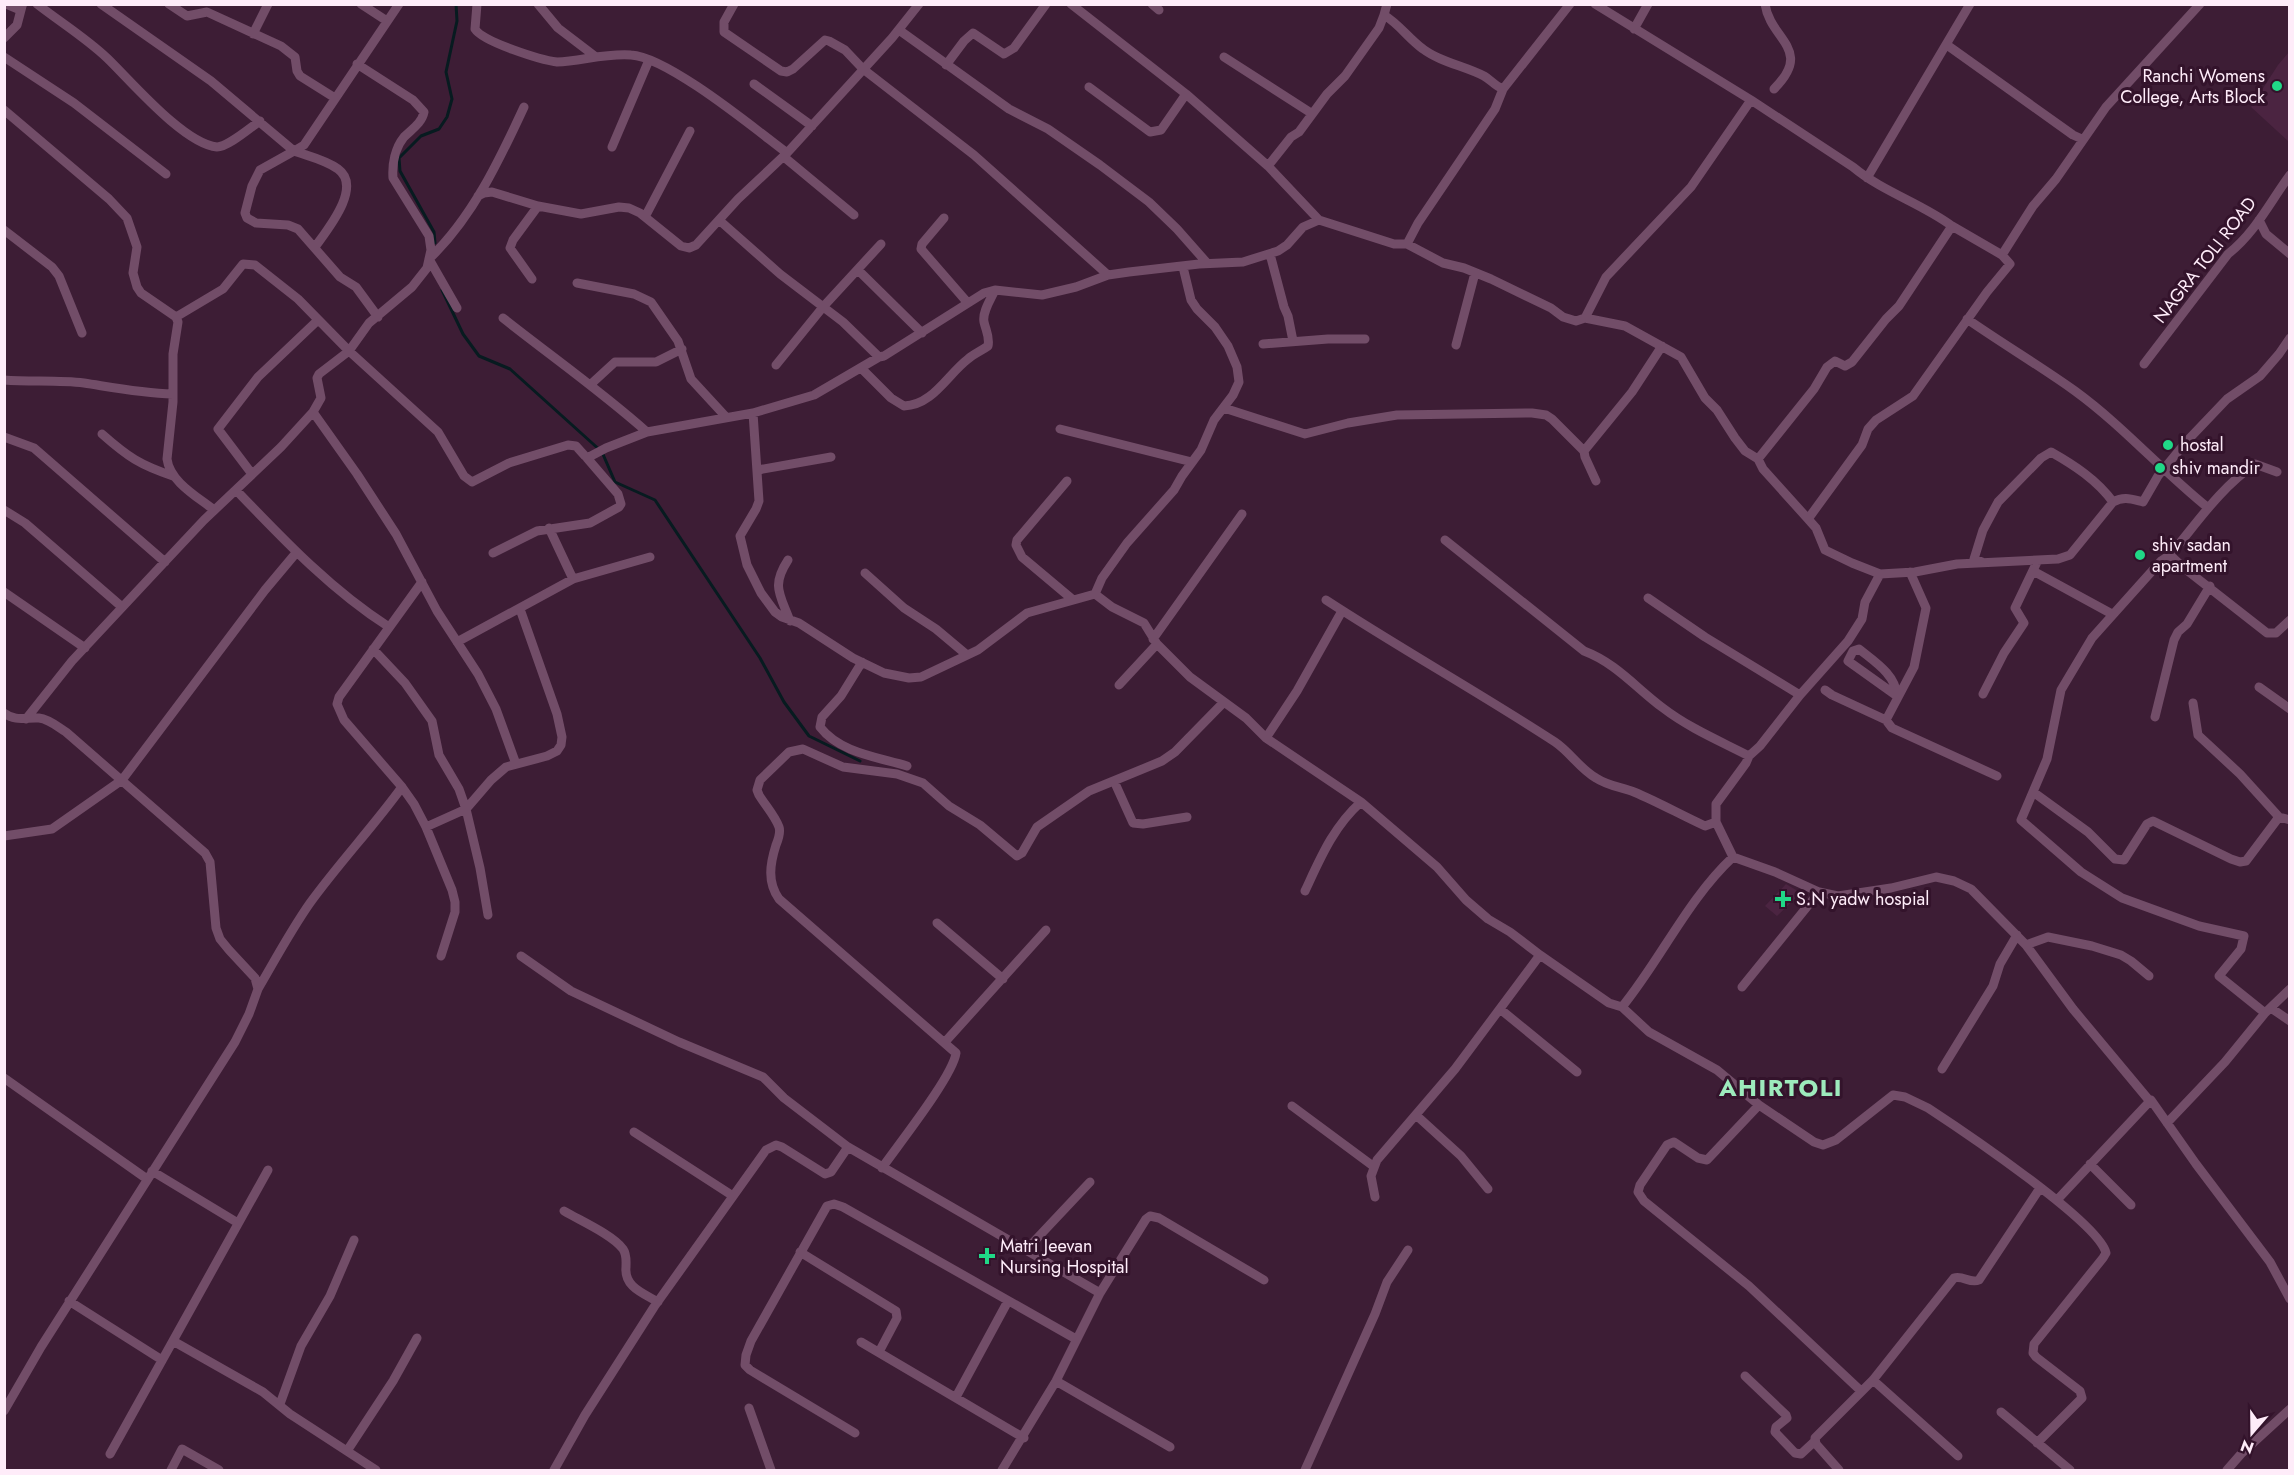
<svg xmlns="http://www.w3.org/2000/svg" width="2294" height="1475" font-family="Jost,sans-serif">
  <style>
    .built { fill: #4b2441 }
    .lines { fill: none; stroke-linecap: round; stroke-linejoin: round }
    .stream { stroke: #071b20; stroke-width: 3 }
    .minor { stroke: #724d68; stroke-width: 9 }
    .poi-dot { fill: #20d887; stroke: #33132b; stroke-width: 2 }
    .labels { text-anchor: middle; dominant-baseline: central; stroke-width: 6; stroke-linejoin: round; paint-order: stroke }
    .poi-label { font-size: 18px; fill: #feecf9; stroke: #33132b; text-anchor: start }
    .street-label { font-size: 18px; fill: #feecf9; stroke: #33132b }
    .district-label { font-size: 24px; font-weight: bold; letter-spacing: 1.5px; fill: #9deabc; stroke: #33132b }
  </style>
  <rect width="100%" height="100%" fill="#3d1d35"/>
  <path class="built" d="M2289,52V142L2251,107L2278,65Z
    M1786,884L1801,893L1777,916L1765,906Z"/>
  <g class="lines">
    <path class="stream" d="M435,243L434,232L400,171L399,158L421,136L439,129L447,117L452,99L446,72L457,21L456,4
      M442,290L463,334L479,356L510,369L602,452L615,482L655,500L760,658L784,702L809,736L860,761"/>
    <path class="minor" d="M6,4L18,9L23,4
      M37,4C60,22 86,38 107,58C131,81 184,144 217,147C228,147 251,127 260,121
      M101,4L211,81L294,151L304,145L399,4
      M169,4L187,16L207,12L281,46L295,57L297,71L300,76L335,98
      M361,4L387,21
      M477,4L475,29C483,42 541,60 557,62C581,61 606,53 631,55C668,57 755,129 787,153
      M538,4L558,28L596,57
      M734,4L724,22V32L781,71L787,72L793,69L825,40L829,41L845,50L863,69L974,155L1108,275
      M1071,4L1186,94L1268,166L1319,220L1394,244H1407L1443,263L1464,268L1491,279L1551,308L1563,317L1576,321L1585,318L1606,277L1691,187L1751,100L1853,167C1883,192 1921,203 1952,226L1899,306L1886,319L1852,362L1845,366L1835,361L1827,367L1814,389L1758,459L1745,451L1735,438L1717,410L1705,398L1681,357L1625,326L1585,318
      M1152,4L1159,10
      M1387,4L1384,15C1399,24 1409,39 1423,49C1440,62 1465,66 1484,76C1491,80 1495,86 1503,89L1570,4
      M1595,4L1751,100
      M1765,4C1770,40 1814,49 1774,89
      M1634,29L1648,4
      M899,30L1009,109L1048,129L1100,165L1149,202L1177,229L1207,263
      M253,34L268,4
      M4,38L17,25L22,6
      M1947,45L2073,135L2082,139
      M4,57L74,103L166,174
      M1224,57L1311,113
      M946,65L964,41L973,33L1004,54L1014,48L1046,4
      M754,84L812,126
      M1089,87L1150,132L1161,130L1186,94
      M4,110L109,199L127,218L137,247L133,273L137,287L141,293L176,317L178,322L173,354V402L167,459C170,482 198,497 214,510
      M612,147L649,60
      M784,157L854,215
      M1268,166L1291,137L1299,132L1327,94L1345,76L1379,28L1384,15
      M1867,178L1970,4
      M478,196L484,193L492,192L538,206L581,214L619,207L629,208L640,213L681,246L689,248L696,245L738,199L787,153L892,38L919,4
      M645,217L690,131
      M944,218L922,244L921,249L967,302
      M719,220L780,274L843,322L879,357L884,356L984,293L995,290L1042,295L1076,287L1108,275L1129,272L1199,264L1243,262L1278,251L1287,245L1303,227L1319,220
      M2259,220L2266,234L2290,254
      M4,230L52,267L59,276L82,333
      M1407,244L1418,223L1495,109L1503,89
      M315,247C327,230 363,187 338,169C326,160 308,156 294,151L260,170L252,186L245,213L247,218L256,223L288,225L298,229L340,277L356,287L378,317
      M1270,254L1284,307L1288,316L1293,341
      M2002,255L2033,206L2056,179L2106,107L2200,4
      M1183,267L1191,300L1197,309L1215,327L1228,346L1237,367L1239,382L1233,395L1214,420L1201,450L1182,476L1174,490L1127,543L1102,578L1095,594L1112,607L1144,623L1157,644L1190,677L1246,718L1266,738L1361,802L1437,867L1466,900L1488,919L1510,932L1540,955L1609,1003L1622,1007C1661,959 1688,899 1733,857
      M858,270L922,333
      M532,279L510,248L513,240L538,206
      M577,283L634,294L651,302L678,341L691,379L726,417
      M457,308L429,259C472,218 499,161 524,107
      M176,317L223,289L243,264L255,265L298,299L349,351L438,432L464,476L472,482L509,463L568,445L576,446L585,456L589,457L606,448L647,432L753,413L814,395L879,357
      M503,318C551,356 601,391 647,432
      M1967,319C2003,344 2040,366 2075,391C2123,426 2161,470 2207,507
      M1263,344L1328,339H1365
      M1456,345L1475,273
      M2144,364L2228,254C2255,233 2270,202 2290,175
      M776,365L823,307L881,244
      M861,368L891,398L904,406C933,405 947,375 968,359C974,354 981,351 988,346C990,337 986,331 984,322C982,312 991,299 995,290
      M4,380C31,382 58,380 84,383C116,388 141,393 173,394
      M590,385L615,362H656L682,349
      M1224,408L1305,434L1348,423L1397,415L1532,413L1546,415L1552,419L1584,451
      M313,412L357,474L396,534L437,611L478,674L496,709L516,764
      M753,413L759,501L756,509L740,536L747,565L761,593L775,612L782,617L799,623L853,658L884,673L909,678L921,677L978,650L1027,613L1095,594
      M1060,429L1192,462
      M102,434C128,457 140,465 173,476
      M4,437L34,448L165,562
      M1758,459L1763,469L1808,519L1862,445L1868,429L1876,420L1913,396L1987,292L2010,264L2002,255L1952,226
      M758,470L831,457
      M2277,472L2255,464C2220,488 2197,523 2170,555L2184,568L2267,633H2276L2290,620
      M252,474L218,429L258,377L318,320
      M1067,481L1017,540L1016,545L1022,557L1072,599
      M1596,481L1585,457L1584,451L1632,392L1662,346
      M236,490C283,539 331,590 389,627
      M4,510L25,523L122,607
      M1808,519L1816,528L1825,550L1852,563L1880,574L1915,572L1957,564L2058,559L2070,555L2113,502C2124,496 2131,499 2143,502L2158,476L2186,442L2227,399L2260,376L2279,354L2290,338
      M549,528L573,579
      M1445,540L1584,651C1616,663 1636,688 1663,708C1689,728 1720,741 1749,756L1760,746L1800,695L1848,641L1862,619L1865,602L1880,574
      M493,553L537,531L590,523L619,507L621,504L618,494L587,458
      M2170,555L2161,561L2092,638L2061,690L2047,759L2021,820L2081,872L2122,898L2199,926L2244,936L2241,949L2219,976L2265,1013
      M788,560C771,586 780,594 790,621
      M1982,562L1974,559L1983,530L1998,502L2041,458L2051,452C2074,465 2097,480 2113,502
      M2033,571L2112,614
      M865,573L904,608L936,629L967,655
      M422,582L339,697L337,704L344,720L402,787L414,804L426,827L452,890L455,902V912L441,956
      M4,592L85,648
      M1648,598L1705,637L1800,695
      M1326,600C1401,649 1480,693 1555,742C1570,752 1580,769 1596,778C1608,786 1621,787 1634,792C1658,802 1681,815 1705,826L1716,822V804L1746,763L1749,756
      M1153,639L1242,514
      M457,642L573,579L650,557
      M373,649L405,683L432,721L439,755L459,789L466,809L480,868L488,915
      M1859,649C1875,662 1896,675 1897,696L1848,661L1853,651Z
      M862,662L841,696L822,717L820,727C840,753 878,757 907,766
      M1119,685L1157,644
      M2259,687L2290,709
      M1825,690L1832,695L1886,720L1914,667L1926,608L1910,572
      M1983,694L2004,653L2024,623L2015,608L2037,562
      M2193,703L2198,735L2240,774L2279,817L2290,820
      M4,713C16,722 26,717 39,718C49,719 58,727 66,732L205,853L210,862L216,928L220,939L229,950L255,978L258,989L249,1014L235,1042L41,1347L4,1411
      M2155,717L2174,640L2178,632L2187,624L2210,586
      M26,719L72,661L158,569L204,520L281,447L313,412L321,398L317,378L319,374L349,351L369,323L412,287L427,268L431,250L429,236L393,178C392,164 395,148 404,137C412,129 422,123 424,112L413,100L357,64
      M1886,720L1892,728L1997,776
      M1266,738L1297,691L1342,611
      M1114,781L1133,823L1143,824L1187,817
      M2033,792L2088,832L2115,859L2124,860L2147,824L2153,821L2231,859L2240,862L2246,861L2279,817
      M1716,822L1733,857L1775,872L1819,892L1838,896L1891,888L1936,877L1954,881L1971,889L2026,945L2073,1009L2148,1099L2151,1100L2196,1164L2270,1262L2290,1299
      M426,827L466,809L491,780L506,767L547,756L557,751L561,745L562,737L557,714L520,609
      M4,836L52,829L122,780L265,590L296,553
      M1305,891C1320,859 1333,827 1361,802
      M937,923L1003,979
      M2026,945L2048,937L2092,946L2121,955L2131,961L2149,976
      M521,956L571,991L679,1042L763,1077L784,1098L848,1147L1100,1293
      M1742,987L1819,892
      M258,989C275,960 291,930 310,903C339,863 373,827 402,787
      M1622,1007L1649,1032L1717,1070L1759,1105L1814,1142L1823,1145L1836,1140L1893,1095L1905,1097L1928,1108C1960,1129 2099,1222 2106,1253L2103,1258L2034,1344L2033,1353L2036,1357L2080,1391L2082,1398L2037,1443
      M2271,1008L2290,1021
      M1500,1009L1577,1072
      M945,1042L1046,930
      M1942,1069L1993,986L2000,964L2017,935
      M4,1078L147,1179
      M1759,1105L1707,1160L1698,1158L1674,1142L1667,1145L1640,1185L1638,1192L1644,1201L1749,1286L1861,1391
      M1292,1106L1373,1166
      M1416,1115L1461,1156L1488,1189
      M2167,1123L2225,1062L2265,1013L2290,989
      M634,1132L733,1196
      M2090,1164L2131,1205
      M882,1168C898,1145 953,1076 956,1053L779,899C767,882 770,864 776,845C778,840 781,833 779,827C775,816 765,805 759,795L757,790L760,780L789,752L803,749L843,767L897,774L923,783L949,806L980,825L1017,856L1022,853L1037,827L1089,791L1162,761L1175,752L1224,702
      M152,1171L238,1223
      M1375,1197L1371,1176L1377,1160L1455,1069L1540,955
      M2057,1200L2151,1100
      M564,1211C579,1220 613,1235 623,1249C627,1255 626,1261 626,1267C624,1287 643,1293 658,1302
      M1026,1250L1090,1182
      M800,1252L896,1311L897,1318L879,1352
      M69,1301L162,1360
      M173,1341L263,1392L290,1414L376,1470
      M861,1342L1024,1438
      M1745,1376L1786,1415L1787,1418L1776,1427L1775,1432L1795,1453L1801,1454L1815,1441
      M1873,1380L1958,1456
      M1056,1381L1170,1447
      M956,1397L1008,1301
      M280,1404L301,1346L330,1296L354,1240
      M749,1408L771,1470
      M2001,1412L2070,1470
      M855,1433L750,1370L745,1365L746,1355L751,1341L827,1206L834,1204L843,1207L1076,1339
      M347,1451L393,1381L417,1338
      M110,1454L268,1170
      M171,1470L182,1449L219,1470
      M554,1470L585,1415L654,1307L766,1150L776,1145L782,1147L825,1174L831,1172L848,1147
      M1002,1470L1056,1381L1100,1293L1146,1219L1150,1216L1159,1218L1264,1280
      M1305,1470L1375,1314L1387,1282L1408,1250
      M1839,1470L1816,1444L1815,1438L1873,1380L1954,1278C1963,1275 1970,1284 1979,1280L2040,1188
      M2227,1470L2241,1454L2290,1409"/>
  </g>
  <g class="poi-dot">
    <circle cx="2277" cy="86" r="6"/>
    <circle cx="2168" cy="445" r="6"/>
    <circle cx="2160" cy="468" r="6"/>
    <circle cx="2140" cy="555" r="6"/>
    <path d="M1780 890h6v6h6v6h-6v6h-6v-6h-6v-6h6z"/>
    <path d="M984 1247h6v6h6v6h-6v6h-6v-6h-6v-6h6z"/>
  </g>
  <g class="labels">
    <g class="poi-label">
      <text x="2265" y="76" text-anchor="end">Ranchi Womens<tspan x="2265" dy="21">College, Arts Block</tspan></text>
      <text x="2180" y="445">hostal</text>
      <text x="2172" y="468">shiv mandir</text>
      <text x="2152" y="545">shiv sadan<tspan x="2152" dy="21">apartment</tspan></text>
      <text x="1796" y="899">S.N yadw hospial</text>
      <text x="1000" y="1246">Matri Jeevan<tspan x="1000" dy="21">Nursing Hospital</tspan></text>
    </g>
    <g class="street-label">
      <text transform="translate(2205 260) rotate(-52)">NAGRA TOLI ROAD</text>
    </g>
    <g class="district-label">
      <text x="1781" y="1087">AHIRTOLI</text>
    </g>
  </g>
  <rect width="2294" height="1475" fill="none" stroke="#feecf9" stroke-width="12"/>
  <g transform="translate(2252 1433) rotate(200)" stroke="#33132b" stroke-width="4.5" paint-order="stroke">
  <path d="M0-4.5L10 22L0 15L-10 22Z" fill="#feecf9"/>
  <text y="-9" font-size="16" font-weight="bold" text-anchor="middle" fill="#feecf9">N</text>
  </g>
</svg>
